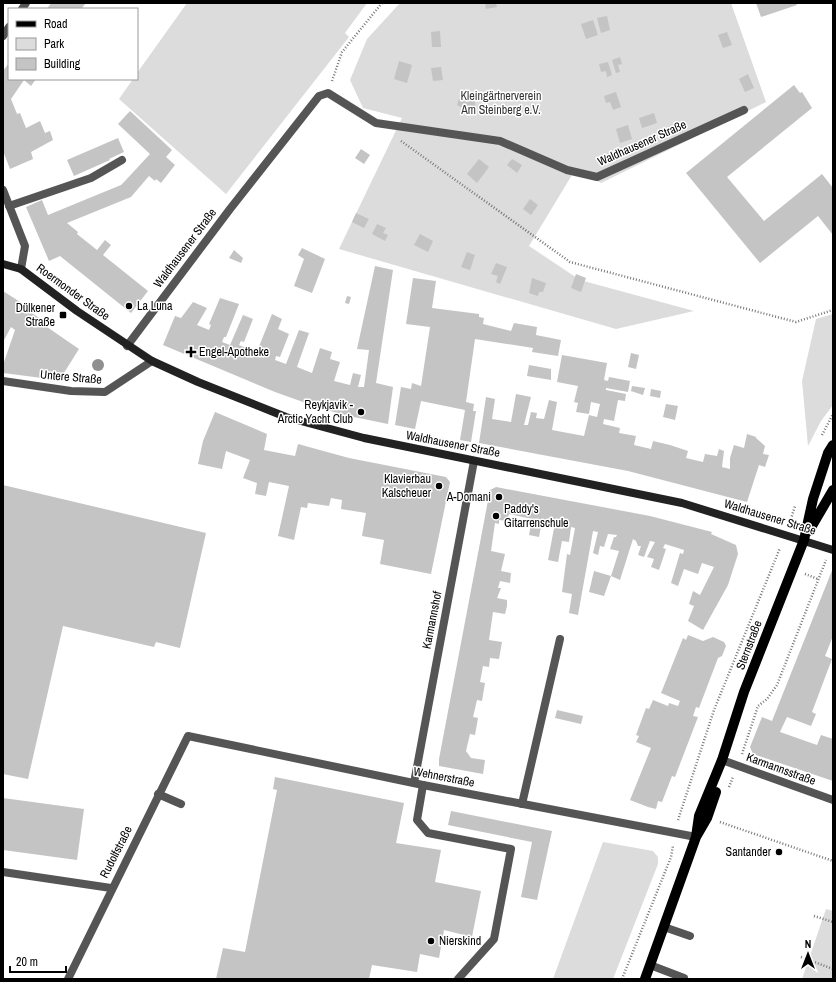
<svg xmlns="http://www.w3.org/2000/svg" width="836" height="982" font-family="'Archivo Narrow',sans-serif">
  <style>
    .green { fill: #dcdcdc }
    .building { fill: #c4c4c4 }
    .lines { fill: none; stroke-linecap: round; stroke-linejoin: round }
    .path { stroke: #777; stroke-width: 2.5; stroke-dasharray: 1 2; stroke-linecap: butt }
    .lane { stroke: #555; stroke-width: 8 }
    .street { stroke: #555; stroke-width: 8 }
    .secondary { stroke: #222; stroke-width: 8 }
    .primary { stroke: #000; stroke-width: 10 }
    .tree { fill: #8f8f8f }
    .poi-dot { fill: #000; stroke: #fff; stroke-width: 1.5 }
    .labels { text-anchor: middle; dominant-baseline: central; stroke-width: 3; stroke-linejoin: round; paint-order: stroke }
    .park-label { font-size: 12px; fill: #333; stroke: #fff }
    .street-label { font-size: 12px; fill: #000; stroke: #fff }
    .poi-label { font-size: 12px; fill: #000; stroke: #fff; text-anchor: end }
  </style>
  <rect width="100%" height="100%" fill="#fff"/>
  <path class="green" d="M187,3H367L345,33L349,37L226,194L119,99L133,79H137V73Z
    M400,3H731L766,102L601,183L575,170L529,246L580,280L694,311L616,329L339,249L402,118L363,108L350,80L367,39Z
    M833,314V405L821,421L808,446L802,381L816,319Z
    M603,842L653,851L658,857V864L613,979H553Z
    M826,909L833,911V979H802Z"/>
  <path class="building" d="M51,3H86L81,9H47Z
    M485,3H496L497,7L486,9Z
    M756,3H796L797,5L761,17Z
    M607,16L610,30L601,33L597,18Z
    M593,20L598,35L586,39L581,24Z
    M440,31L441,47H432L431,32Z
    M727,32L732,45L723,48L718,35Z
    M620,57L622,64L618,65L620,72L616,73L612,60Z
    M399,61L412,65L407,83L394,79Z
    M608,62L612,75L607,77L606,71L601,72L599,64Z
    M9,63V79H36L31,86L24,80L11,99L17,114L20,113L26,128L40,121L45,133L50,131L53,140L31,152L33,159L10,169L3,151V71Z
    M441,67L443,80L433,81L431,68Z
    M748,74L754,88L745,92L739,79Z
    M794,85L800,93L802,92L812,108L727,177L764,221L822,174L833,188V235L818,216L760,263L686,173Z
    M616,92L621,107L613,110L610,102L606,103L604,96Z
    M474,97L476,110L470,112L457,105L459,99Z
    M130,111L172,150L166,157L175,165L161,183L156,179L155,181L149,176L131,197L67,223L78,232L77,234L97,250L105,240L111,245L103,255L148,291L131,313L60,256L49,261L26,207L42,200L48,215L121,185L125,181L150,154L118,124Z
    M654,113L657,123L642,128L639,118Z
    M628,125L632,139L620,143L616,129Z
    M118,138L124,152L109,159L110,160L74,176L67,160Z
    M361,149L370,155L364,164L355,158Z
    M479,159L489,167L477,183L467,174Z
    M512,159L522,165L517,173L507,165Z
    M530,199L538,205L531,215L523,209Z
    M356,213L369,219L364,228L352,222Z
    M377,224L386,228L383,233L388,235L385,241L372,234Z
    M420,234L433,241L428,252L414,245Z
    M302,248L325,259L312,293L294,286L304,259L298,255Z
    M234,250L243,258L241,263L229,258Z
    M467,252L475,255L470,270L461,267Z
    M496,263L507,267L500,284L496,282L498,276L491,274Z
    M375,266L393,270L376,383L393,387L388,424L344,415L317,407L275,392L163,345L175,316L181,318L193,302L207,308L197,325L209,330L211,325L209,324L220,298L239,304L226,337H224L222,342L230,345L243,315L253,319L244,342L241,341L239,345L260,354L262,350L258,349L272,314L282,319L278,329L289,334L280,357L276,356L275,360L286,364L299,330L309,333L297,367L312,373L320,348L332,352L330,359L340,362L334,381L350,385L353,373L361,375L358,387H364L369,350L357,349Z
    M576,274L586,278L581,292L571,288Z
    M413,278L436,281L432,308L479,314V317L484,318L483,324L511,331L514,323L537,327L536,335L561,340L558,356L532,352L533,348L475,339L466,402L474,404L473,411H476L471,442L460,440L465,410L421,401L415,429L395,425L401,387L411,389L412,383L421,386L430,327L406,324Z
    M532,278L546,283L543,292H539L538,296L529,293Z
    M3,291L28,307L27,310L49,324L47,327L79,349L62,376L43,373L42,378L3,373V365L15,330L11,327L3,342Z
    M347,296L351,297L349,304L345,303Z
    M631,353L639,355L636,369L628,367Z
    M562,355L607,363L604,380L608,381L609,377L630,381L628,392L606,388V390L626,394L625,401L618,400L614,421L604,419L603,424L620,428L619,433L636,436L634,445L651,449L653,441L670,445L688,451L686,458L703,462L705,454L717,456L719,449L724,451L722,467L730,469V458L734,445L744,448L747,434L756,437V438L765,446L763,454L769,455L765,467L759,465L747,502L628,471L479,443L486,397L495,399L492,419L511,422L516,394L531,397L524,425H528L531,412L537,413L536,418L544,419L549,400L557,402L552,430L584,436L589,415L597,417L600,404L591,402L589,414L576,412L578,403L574,402L578,386L557,382Z
    M529,365L551,369V380L527,376Z
    M632,386L645,388L643,395L631,391Z
    M651,389L661,391L660,398L650,396Z
    M666,404L678,406L675,420L663,417Z
    M215,412L267,434L264,450L295,456L298,444L349,458L446,477L450,482L431,574L380,564L384,540L362,536L366,513L341,509L342,500L331,498L329,506L308,503L307,508L301,507L294,540L278,536L289,486L269,482L266,496L255,494L257,483L243,478L250,460L226,451L222,469L198,464L203,441Z
    M3,485L206,533L180,648L156,642L154,647L63,626L28,779L3,774Z
    M496,487L650,516L712,532L711,534L736,545L738,554L728,585L703,630L688,621L694,606L689,604L693,591L700,595L714,567L702,563L698,574L684,569L678,586L671,583L680,553L683,554L684,550L665,544L663,548L666,549L659,570L651,567L654,559L647,557L655,542L650,541L644,557L638,555L641,546H638L636,541L633,539L620,580L611,576L619,551L610,549L614,537H616L617,535L608,534L604,547L600,546L598,555L593,553L598,532L593,531L578,615L569,613L572,594L562,592L567,554L570,555L575,528L571,527L569,542L562,541L558,562L548,560L555,523L542,521L539,537L529,535L532,519L509,514L507,521L499,520V524L495,523L491,551L505,554L501,571L511,573L510,583L500,581L498,588H501L497,598L507,600V606L505,614L493,612L489,640L502,642L499,659L490,658L489,667L483,666L480,682L485,683L482,701L477,700L473,717L478,718L475,735L470,734L466,751L471,758L485,760L483,774L439,766V759L490,490Z
    M833,568V636L825,656L832,659L812,712L816,714L811,726L787,717L780,732L817,745L821,735L833,739V781L753,754L750,747L762,717L772,721Z
    M594,571L611,576L604,596L589,592Z
    M688,635L703,641L713,637L724,642L726,646L722,656L718,658L699,708L696,707L693,716L698,717L675,777L672,776L662,802L658,801L656,809L648,807L630,800L651,748L636,742L639,736L636,735L646,708L649,709L653,700L668,706L669,703L678,706L680,701L661,693L683,638L686,640Z
    M557,710L583,716L581,724L555,718Z
    M275,777L404,803L396,843L441,850L435,882L481,891L472,937L444,930L439,958L420,954L417,972L372,965L369,979H216L223,948L245,952L277,790L273,789Z
    M3,798L84,809L77,860L3,850Z
    M451,811L552,831L537,900L521,897L532,842L448,825Z"/>
  <g class="lines">
    <path class="path" d="M332,81L342,52L382,3
      M401,141L570,262L796,322L833,310
      M822,435L833,414
      M790,522L795,506
      M805,574L818,579
      M742,754L758,706L767,699L777,685L826,560
      M729,787L733,777
      M678,820L714,710L780,548
      M720,822L833,861
      M814,916L833,922
      M801,957L833,969
      M622,979L671,857L673,846"/>
    <path class="lane" d="M9,206L91,178L122,160
      M423,785L417,820L428,833L511,849L494,939L458,979
      M158,794L181,804
      M522,804L560,639
      M3,872L111,888
      M664,927L690,936
      M650,965L684,978"/>
    <path class="street" d="M22,9L26,3
      M3,36L9,27
      M3,190L25,246L21,269
      M127,346L230,209L319,96L328,93L376,123L500,141L567,170L597,177L744,110
      M3,381L71,391L105,392L152,361
      M722,760L833,800
      M414,783L474,461
      M68,979L188,736L423,785L696,837"/>
    <path class="secondary" d="M3,264L21,269L77,311L152,361L198,382L286,417L364,438L682,503L833,550"/>
    <path class="primary" d="M809,531L833,490
      M696,837L699,816L722,760L744,692L804,540L813,499L828,453L833,445
      M645,979L696,837L707,818L716,792"/>
  </g>
  <circle class="tree" cx="98" cy="365" r="6"/>
  <g class="poi-dot">
    <circle cx="129" cy="306" r="4"/>
    <rect x="59" y="311" width="8" height="8" rx="2"/>
    <path d="M189 346h4v4h4v4h-4v4h-4v-4h-4v-4h4z"/>
    <circle cx="361" cy="412" r="4"/>
    <circle cx="439" cy="486" r="4"/>
    <circle cx="499" cy="497" r="4"/>
    <circle cx="496" cy="516" r="4"/>
    <circle cx="779" cy="852" r="4"/>
    <circle cx="431" cy="941" r="4"/>
  </g>
  <g class="labels">
    <g class="park-label">
      <text x="501" y="96">Kleingärtnerverein<tspan x="501" dy="14">Am Steinberg e.V.</tspan></text>
    </g>
    <g class="street-label">
      <text transform="translate(642 143) rotate(-24)">Waldhausener Straße</text>
      <text transform="translate(185 248) rotate(-53)">Waldhausener Straße</text>
      <text transform="translate(73 292) rotate(36)">Roermonder Straße</text>
      <text transform="translate(71 377) rotate(5)">Untere Straße</text>
      <text transform="translate(453 444) rotate(11)">Waldhausener Straße</text>
      <text transform="translate(770 517) rotate(17)">Waldhausener Straße</text>
      <text transform="translate(432 620) rotate(-79)">Karmannshof</text>
      <text transform="translate(749 645) rotate(-69)">Sternstraße</text>
      <text transform="translate(781 769) rotate(20)">Karmannsstraße</text>
      <text transform="translate(444 777) rotate(11)">Wehnerstraße</text>
      <text transform="translate(116 852) rotate(-63)">Rudolfstraße</text>
    </g>
    <g class="poi-label">
      <text x="137" y="306" text-anchor="start">La Luna</text>
      <text x="55" y="308">Dülkener<tspan x="55" dy="14">Straße</tspan></text>
      <text x="199" y="352" text-anchor="start">Engel-Apotheke</text>
      <text x="353" y="405">Reykjavik -<tspan x="353" dy="14">Arctic Yacht Club</tspan></text>
      <text x="431" y="479">Klavierbau<tspan x="431" dy="14">Kalscheuer</tspan></text>
      <text x="491" y="497">A-Domani</text>
      <text x="504" y="509" text-anchor="start">Paddy's<tspan x="504" dy="14">Gitarrenschule</tspan></text>
      <text x="771" y="852">Santander</text>
      <text x="439" y="941" text-anchor="start">Nierskind</text>
    </g>
  </g>
  <rect width="836" height="982" fill="none" stroke="#000000" stroke-width="8"/>
  <rect x="8" y="8" width="130" height="72" fill="#ffffff" stroke="#999999"/>
  <rect x="16" y="21" width="20" height="6" fill="#000000" stroke="#999999"/>
  <text x="44" y="28" font-size="12" fill="#000000">Road</text>
  <rect x="16" y="38" width="20" height="12" fill="#dcdcdc" stroke="#999999"/>
  <text x="44" y="48" font-size="12" fill="#000000">Park</text>
  <rect x="16" y="58" width="20" height="12" fill="#c4c4c4" stroke="#999999"/>
  <text x="44" y="68" font-size="12" fill="#000000">Building</text>
  <g transform="translate(808 954)" stroke="#ffffff" stroke-width="3" paint-order="stroke">
  <path d="M0-3L7 15L0 10L-7 15Z" fill="#000000"/>
  <text y="-6" font-size="11" font-weight="bold" text-anchor="middle" fill="#000000">N</text>
  </g>
  <path d="M10 966v6h56v-6" fill="none" stroke="#000000" stroke-width="2"/>
  <text x="16" y="966" font-size="12" fill="#000000" stroke="#ffffff" stroke-width="3" paint-order="stroke">20 m</text>
</svg>
